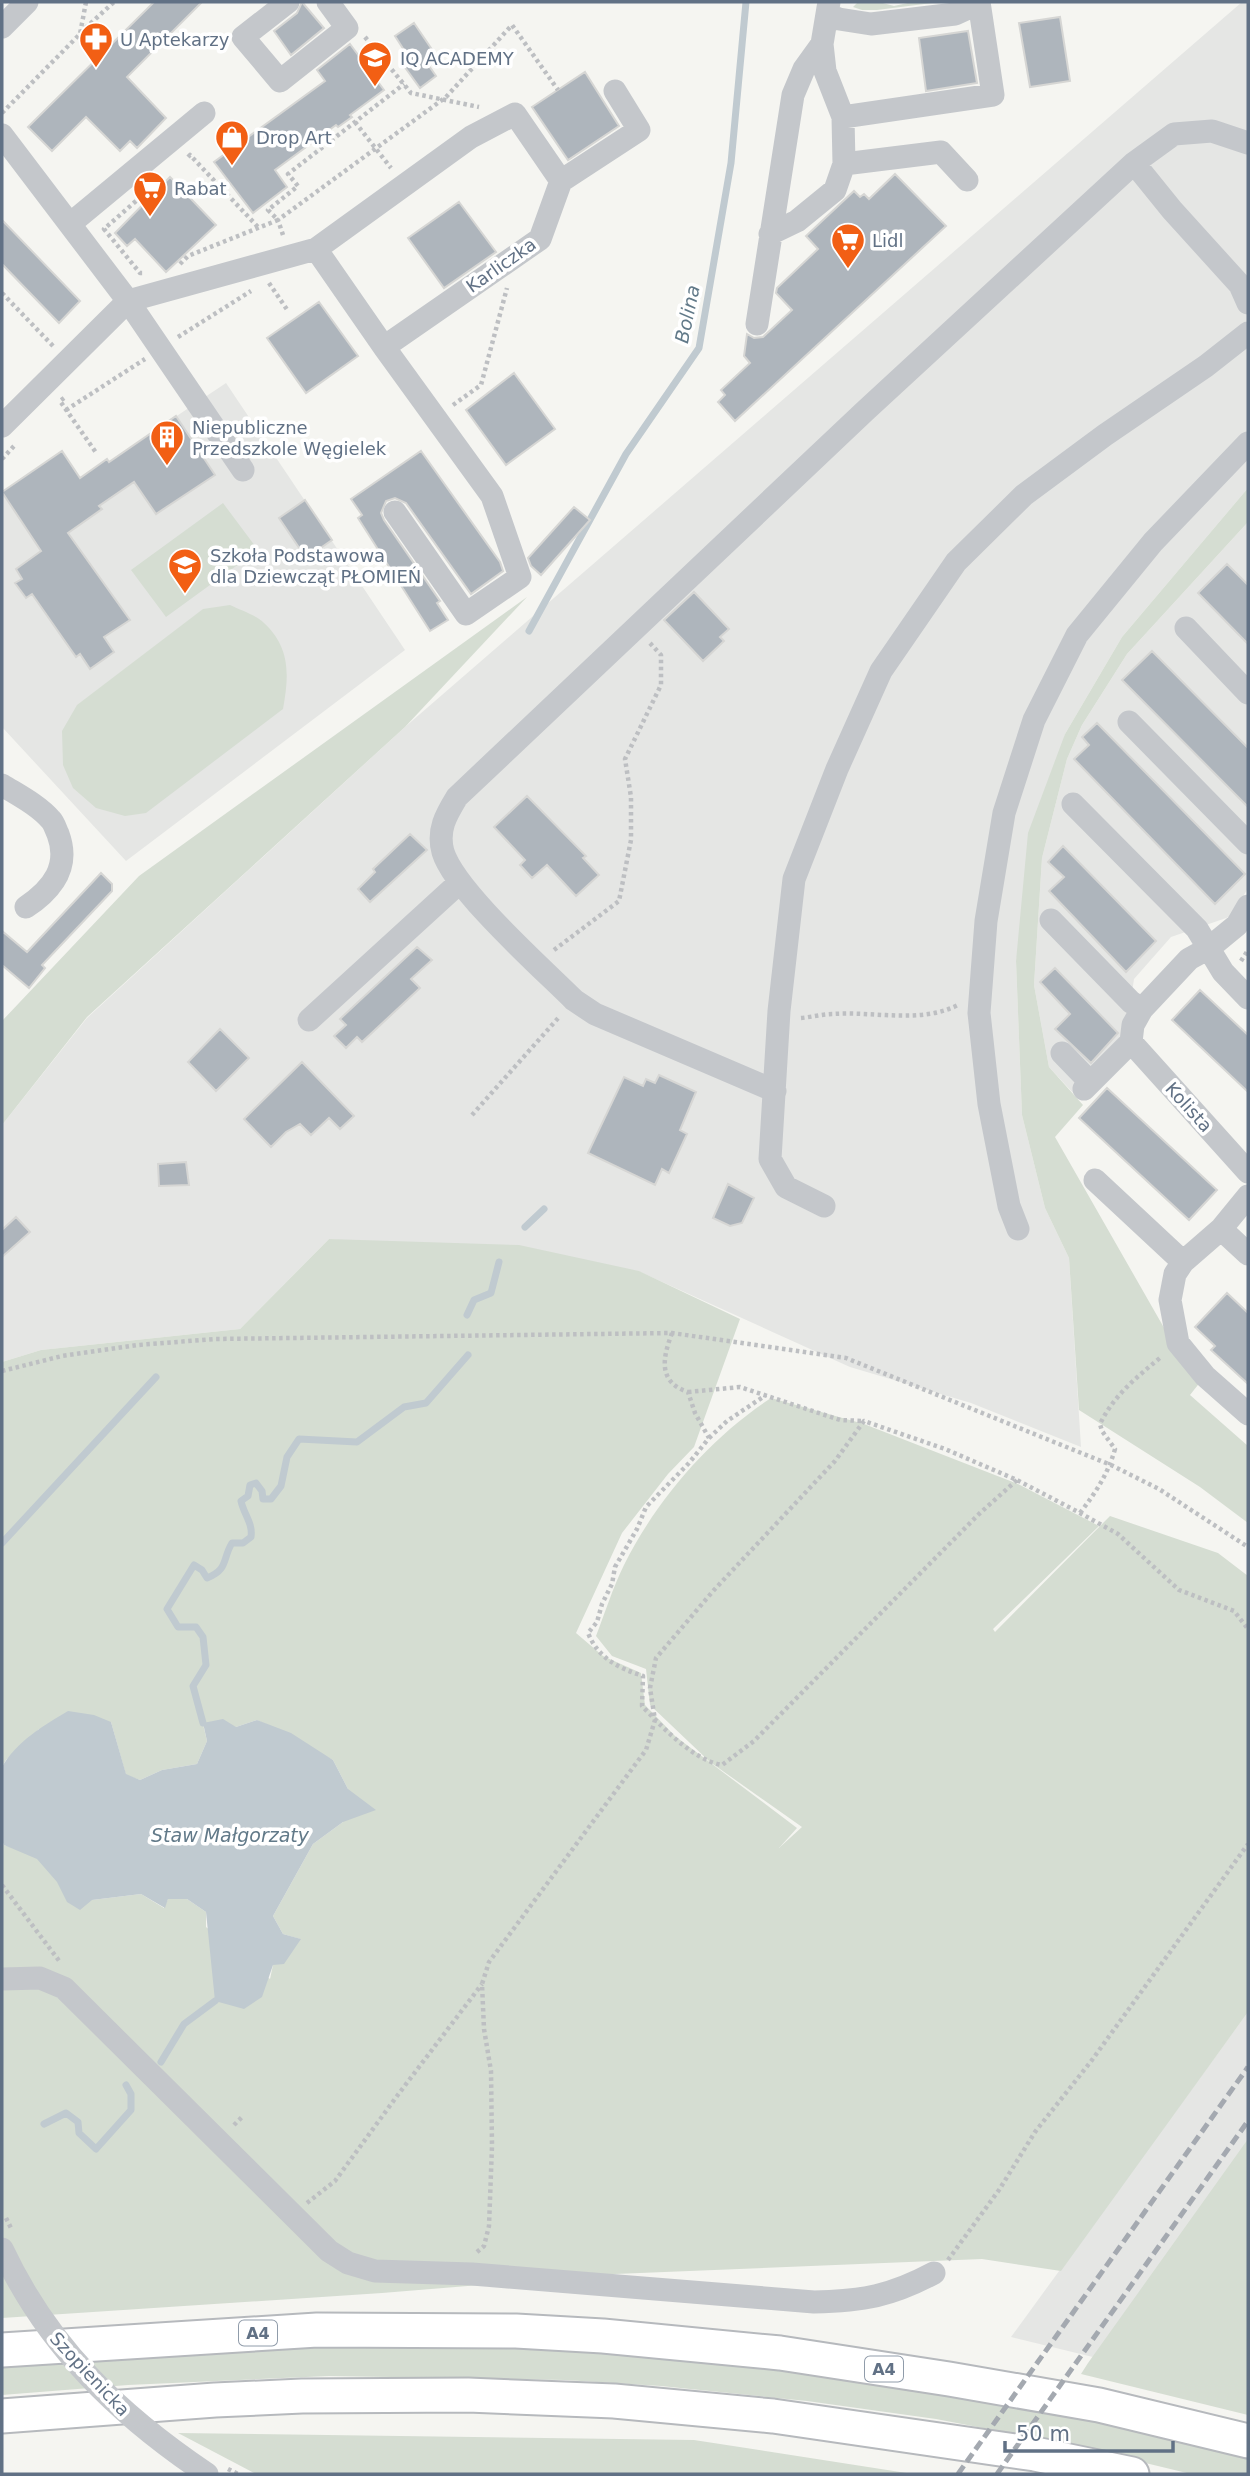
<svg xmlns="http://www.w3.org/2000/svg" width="1250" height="2476" font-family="'DejaVu Sans',sans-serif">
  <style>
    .built { fill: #e5e6e4 }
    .green { fill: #d5ddd2 }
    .water { fill: #c0cad0 }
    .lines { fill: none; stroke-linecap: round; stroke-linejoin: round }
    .stream { stroke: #c0cad0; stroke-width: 7 }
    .building { fill: #aeb5bc; stroke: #d6d6d4; stroke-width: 2 }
    .highway-casing { stroke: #b6b9bd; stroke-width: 37 }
    .path { stroke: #bdbfc2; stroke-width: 4.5; stroke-dasharray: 3.5 3.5; stroke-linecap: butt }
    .minor { stroke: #c4c7cb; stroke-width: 23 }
    .highway { stroke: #fff; stroke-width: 33 }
    .rail { stroke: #a4a9b0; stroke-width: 5; stroke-dasharray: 10 5; stroke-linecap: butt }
    .path-bridge { stroke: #bdbfc2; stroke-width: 4.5; stroke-dasharray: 3.5 3.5; stroke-linecap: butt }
    .minor-bridge { stroke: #c4c7cb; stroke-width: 23 }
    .labels { text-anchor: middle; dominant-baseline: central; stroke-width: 7; stroke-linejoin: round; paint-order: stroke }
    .shield { fill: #fff; stroke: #909caa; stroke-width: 2 }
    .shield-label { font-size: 16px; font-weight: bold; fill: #617185 }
    .poi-label { font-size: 18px; fill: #617185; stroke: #fff; text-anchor: start }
    .street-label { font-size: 18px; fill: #617185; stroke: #fff }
    .water-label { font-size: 19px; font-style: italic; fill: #627a89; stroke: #fff }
  </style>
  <rect width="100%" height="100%" fill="#f5f5f1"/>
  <path class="built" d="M1242,2H1248V488L1122,637L1065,734L1016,961L1022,1115L1045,1208L1069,1258L1081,1447L971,1403L850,1367L638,1271L329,1239L240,1329L41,1350L2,1362V1125L87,1018L405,727Z
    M226,383L405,650L126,861L2,727V492L62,451L84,484L120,460L117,456Z
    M1248,522V888L1232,916L1171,937L1134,979L1125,1038L1074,1094L1049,1067L1034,985L1042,858L1067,759L1082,725L1127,654Z
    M1248,2012V2148L1097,2358L1011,2337Z"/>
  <path class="green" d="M858,2H879L894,6L912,2H940L877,10H862L853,7Z
    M1248,488V522L1127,654L1082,725L1067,759L1042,858L1034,985L1049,1067L1083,1105L1055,1137L1175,1347L1201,1381L1190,1395L1248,1446V1523L1200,1487L1079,1410L1069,1258L1045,1208L1022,1115L1016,961L1028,833L1065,734L1122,637Z
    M223,503L258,550L166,617L131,570Z
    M527,597L405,727L87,1017L2,1125V1021L139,876Z
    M230,605C240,610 256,615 264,623C291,648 289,676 283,709L146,813L125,816L96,808L73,788L63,765L62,731L77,705L203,609Z
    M329,1239L519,1245L639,1271L740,1319L694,1447L668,1474L622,1533L576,1633L603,1656L641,1673L645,1705L675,1736L797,1828L779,1848L802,1827L710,1762L650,1705L646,1669L612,1656L596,1636C605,1613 613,1587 624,1565C657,1499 710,1438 771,1398L864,1424L1018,1484L1099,1526L993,1629L995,1632L1110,1516L1218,1553L1248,1576V2012L1061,2271L982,2259L615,2274L382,2293L2,2318V1841L4,1845L48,1858L92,1900L141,1894L164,1908L168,1899H187L206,1912V1927L270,1979L273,1965L300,1939L283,1934L273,1916L313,1844L343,1822L348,1789L333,1760L257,1720L236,1727L203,1724L207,1741L197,1764L162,1770L140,1780L126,1775L111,1722L39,1729L6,1760L2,1767V1362L41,1350L240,1329Z
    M1248,2139V2415L1081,2374L1088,2363Z
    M321,2342L621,2350L884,2380L1086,2419L1248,2458V2474H1191L1071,2445L936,2419L807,2401L661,2386L565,2380L329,2376L128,2385L2,2395V2360Z
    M178,2433L694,2440L913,2474H256Z"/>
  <path class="water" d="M68,1711L94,1715L111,1722L126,1774L140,1780L162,1770L197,1764L207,1741L203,1723L223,1719L236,1727L257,1720L291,1733L333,1760L348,1789L376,1810L343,1822L313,1844L273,1916L283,1934L301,1939L284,1964L273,1965L262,1997L244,2009L215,2001L206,1912L187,1899H168L165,1908L141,1894L92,1900L80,1910L67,1902L57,1882L37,1859L4,1845L2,1841V1767C16,1742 44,1725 68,1711Z"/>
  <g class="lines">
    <path class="stream" d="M529,631L626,454L699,348L731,163L746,2
      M525,1227L544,1209
      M467,1315L474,1300L491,1293L499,1262
      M2,1543L156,1377
      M203,1723L193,1686L206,1665L203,1637L196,1627H178L167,1609L194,1565L202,1570L207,1578C229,1569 222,1559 232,1543H243L251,1537C253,1523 244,1515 241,1501L248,1496L250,1485L256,1483L262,1491L263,1499H271L281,1486L287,1457L299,1439L357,1442L404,1407L426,1403L468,1355
      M161,2062L184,2024L215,2001
      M44,2124L66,2113L78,2122L79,2133L96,2149L131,2110V2094L126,2085"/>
  </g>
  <path class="building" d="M154,2H202L127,77L166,118L137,148L130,141L120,151L86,117L52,151L28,127Z
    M302,2L324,28L291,55L274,31L297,13Z
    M1060,17L1070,81L1030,87L1019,23Z
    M414,23L435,54L425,60L436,76L420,88L404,66L411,61L395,36Z
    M968,31L977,83L926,91L919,38Z
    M350,44L384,90L350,115L352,117L338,127L336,125L275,170L287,187L253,213L214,162L325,81L317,70Z
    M585,72L619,126L568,160L532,107Z
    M895,174L946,226L735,421L718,402L725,395L721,390L750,363L744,356L747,334L754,338L763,337L792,310L776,293L777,288L818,249L806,236L854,191L860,197L864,194L869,199Z
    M170,177L216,225L166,272L135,239L127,246L115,233Z
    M459,202L496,252L444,288L408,238Z
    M2,220L80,301L59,323L2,264Z
    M319,302L358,356L306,393L267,338Z
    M514,373L555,429L506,465L466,410Z
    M176,416L215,475L156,514L134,482L99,506L102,509L68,533L130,620L104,637L114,652L90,669L80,654L76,657L32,594L26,598L15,583L22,579L16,569L41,551L2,492L62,451L80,478L107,459L109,462Z
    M421,451L500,562L503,571L471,594L406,503L395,498L386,501L381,513L384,520L440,601L437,603L448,620L430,631L358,518L362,515L351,499Z
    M305,500L332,540L306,558L279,518Z
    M574,507L590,520L541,575L531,566L528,558Z
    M1227,564L1248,585V644L1198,593Z
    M694,592L729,629L720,637L724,641L703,661L664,620Z
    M1152,651L1248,748V807L1122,680Z
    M1097,723L1245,874L1215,904L1074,759L1089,745L1082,737Z
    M527,796L586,856L583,858L599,875L576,896L547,865L532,878L520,865L525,860L494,827Z
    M410,834L427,850L370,902L358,889L375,872L373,869Z
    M1063,846L1156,941L1126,972L1049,891L1064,877L1048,862Z
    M101,873L112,884V891L42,965L45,968L29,988L2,965V931L27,952Z
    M417,947L432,960L411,979L420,988L362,1042L357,1037L346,1048L334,1036L346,1025L340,1019Z
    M1055,968L1118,1033L1091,1063L1055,1029L1070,1014L1040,982Z
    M1200,990L1248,1035V1092L1172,1020Z
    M220,1029L249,1058L216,1091L188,1062Z
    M302,1062L354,1116L340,1129L329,1118L311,1135L300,1124L286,1132L271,1147L244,1119Z
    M659,1075L696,1092L680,1130L687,1134L669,1173L662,1169L655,1185L588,1153L624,1077L643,1086L646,1079L655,1083Z
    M1107,1088L1217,1190L1189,1220L1079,1118Z
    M186,1162L189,1185L159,1186L158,1164Z
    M728,1184L754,1198L742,1223L730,1226L713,1218Z
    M16,1217L30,1232L2,1257V1230Z
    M1227,1293L1248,1313V1384L1211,1350L1215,1346L1195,1327Z"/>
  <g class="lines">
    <g class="highway-casing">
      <path id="highway" d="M2,2350L317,2330L516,2331L603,2336L780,2353L949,2379L1099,2405L1248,2441
        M2,2416L215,2400L302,2396L468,2395L614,2401L773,2416L1035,2454L1132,2474"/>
    </g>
    <path class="path" d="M80,33L114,2
      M365,37L411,93L479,107
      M2,113L80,34L86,2
      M355,122L391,168
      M188,157L190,155L258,227
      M136,201L104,229L140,273H145
      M283,235L278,220L446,97L512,25L558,90
      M180,264L188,256L278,220L268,210L298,186L288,174L404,84
      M269,283L288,311
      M2,293L54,347
      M178,337L251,291
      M64,398L60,401L97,454
      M453,405L481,385L507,288
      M66,410L145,359
      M2,459L14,446
      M554,950L619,901L631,840V797L625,759L661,685V655L649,642
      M1241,961L1248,950
      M801,1018C812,1017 823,1014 833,1014C873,1011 921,1024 958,1005
      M472,1115L560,1016
      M672,1333C663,1357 657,1382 688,1392L695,1413L709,1438L689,1463L646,1507L637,1529L615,1567L612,1584L602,1604L597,1622L588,1633C598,1658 618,1668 643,1676L642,1706C662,1727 693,1760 722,1765L754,1741L979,1514L1017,1480
      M2,1371L62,1356L138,1345L215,1339L672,1333L846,1358L1111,1465L1159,1489L1248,1547
      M688,1392L740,1387L840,1420L863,1421
      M709,1438L727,1421L766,1395
      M1080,1513C1096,1492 1108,1474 1115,1449L1102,1431L1100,1424C1114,1395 1137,1377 1161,1357
      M2,1885L60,1962
      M234,2125L243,2116
      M307,2203L335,2181L397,2096L482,1984
      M477,2252L484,2246L489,2226L492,2146L491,2071L484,2029L482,1984L489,1962L646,1750L655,1720L650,1688L656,1658L714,1590L835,1461L864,1421L945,1449L1017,1480L1080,1513L1118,1534L1179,1590L1234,1611L1248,1629
      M948,2260L999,2190L1035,2132L1092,2060L1248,1844"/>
    <path class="minor" d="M288,2L243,37L280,81L347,28L328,2
      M829,2L827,14L839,19L871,24L955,14L979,3
      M2,27L27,2
      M843,117L993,95L979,2
      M2,135L128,301L2,426
      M1134,163L1172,210L1240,285L1248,303
      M844,164L941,152L967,180
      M561,181L639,130L615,91
      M70,224L204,113
      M770,234L797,221L835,190L844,164L843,117L825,71L822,44L827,14
      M757,324L793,95L804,69L822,44
      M384,347L492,496L520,577L466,614L395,512
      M243,470L128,301L316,249L471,137L515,114L561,181L540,239L384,347L316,249
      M1186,628L1248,693
      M1129,722L1248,843
      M2,785C18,795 38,805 51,820C54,823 56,830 58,834C70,866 53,889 26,907
      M1073,804L1197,929L1223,972L1248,998
      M1248,906L1237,925L1209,948L1189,959L1142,1009L1133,1025L1131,1042L1248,1172
      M1051,920L1131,1002L1142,1009
      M309,1020L459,883
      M1062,1053L1090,1082
      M1084,1089L1131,1042
      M775,1091L595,1014L574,1000C542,968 455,891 443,852C437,830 446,815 457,797L865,411L1134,163L1174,134L1212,131L1248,143
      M1095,1180L1183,1262
      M1248,1196L1221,1229L1183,1262L1175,1274L1170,1300L1178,1343L1205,1376L1248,1414
      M824,1206L786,1187L770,1159L779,1011L794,879L837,769L881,671L956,562L1024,495L1105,435L1206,366L1248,333
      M1018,1229L1009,1206L989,1104L979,1013L986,921L1004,813L1034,720L1077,635L1153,542L1248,443
      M1221,1229L1248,1254
      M2,1979L40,1978L64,1988L329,2251L348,2263L375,2271L472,2274L814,2302C863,2301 891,2296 934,2273"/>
    <use href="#highway" class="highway"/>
    <path class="rail" d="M958,2474L1248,2067
      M997,2474L1248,2121"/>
    <path class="path-bridge" d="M6,2218L12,2230
      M228,2469L238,2474"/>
    <path class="minor-bridge" d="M2,2249C48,2347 119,2415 207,2474"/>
  </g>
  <defs>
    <g id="pharmacy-pin" transform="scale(1.75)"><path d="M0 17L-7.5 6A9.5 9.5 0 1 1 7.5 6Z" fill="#f25f14" stroke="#fff"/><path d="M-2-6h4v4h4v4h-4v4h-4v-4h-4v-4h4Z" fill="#fff"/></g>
    <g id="school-pin" transform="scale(1.75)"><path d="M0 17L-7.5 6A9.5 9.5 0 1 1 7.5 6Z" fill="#f25f14" stroke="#fff"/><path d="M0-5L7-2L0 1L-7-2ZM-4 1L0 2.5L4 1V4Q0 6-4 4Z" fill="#fff"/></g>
    <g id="shop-pin" transform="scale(1.75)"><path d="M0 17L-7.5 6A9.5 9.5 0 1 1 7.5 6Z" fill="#f25f14" stroke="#fff"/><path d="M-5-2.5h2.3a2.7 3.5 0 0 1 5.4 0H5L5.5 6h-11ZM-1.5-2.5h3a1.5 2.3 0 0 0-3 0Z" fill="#fff"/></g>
    <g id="supermarket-pin" transform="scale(1.75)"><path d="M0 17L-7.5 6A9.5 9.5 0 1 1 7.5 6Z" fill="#f25f14" stroke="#fff"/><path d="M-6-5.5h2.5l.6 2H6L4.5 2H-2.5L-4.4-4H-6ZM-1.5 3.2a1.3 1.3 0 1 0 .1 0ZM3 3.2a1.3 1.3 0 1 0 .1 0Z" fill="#fff"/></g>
    <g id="building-pin" transform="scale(1.75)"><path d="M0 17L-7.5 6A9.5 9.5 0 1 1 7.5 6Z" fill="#f25f14" stroke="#fff"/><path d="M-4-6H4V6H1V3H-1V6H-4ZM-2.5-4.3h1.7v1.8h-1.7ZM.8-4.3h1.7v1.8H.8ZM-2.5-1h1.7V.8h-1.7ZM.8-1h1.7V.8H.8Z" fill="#fff"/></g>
  </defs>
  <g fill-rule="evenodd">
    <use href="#pharmacy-pin" x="96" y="39"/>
    <use href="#school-pin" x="375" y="58"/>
    <use href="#shop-pin" x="232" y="137"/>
    <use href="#supermarket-pin" x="150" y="188"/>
    <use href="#supermarket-pin" x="848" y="240"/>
    <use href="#building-pin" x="167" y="437"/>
    <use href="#school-pin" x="185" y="565"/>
  </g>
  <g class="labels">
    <g class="shield">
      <rect x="239" y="2320.5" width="38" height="25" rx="5"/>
      <rect x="865" y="2356.5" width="38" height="25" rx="5"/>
    </g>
    <g class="shield-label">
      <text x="258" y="2333">A4</text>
      <text x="884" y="2369">A4</text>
    </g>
    <g class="poi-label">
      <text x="120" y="39">U Aptekarzy</text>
      <text x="400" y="58">IQ ACADEMY</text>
      <text x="256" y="137">Drop Art</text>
      <text x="174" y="188">Rabat</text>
      <text x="872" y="240">Lidl</text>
      <text x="192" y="427">Niepubliczne<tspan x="192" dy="21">Przedszkole Węgielek</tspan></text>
      <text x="210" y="555">Szkoła Podstawowa<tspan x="210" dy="21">dla Dziewcząt PŁOMIEŃ</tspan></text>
    </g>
    <g class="street-label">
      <text transform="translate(501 265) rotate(-35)">Karliczka</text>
      <text transform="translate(1189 1107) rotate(48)">Kolista</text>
      <text transform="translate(90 2374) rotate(47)">Szopienicka</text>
    </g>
    <g class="water-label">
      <text transform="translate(687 314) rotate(-78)">Bolina</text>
      <text x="230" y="1835">Staw Małgorzaty</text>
    </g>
  </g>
  <rect width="1250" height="2476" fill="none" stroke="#617185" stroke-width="7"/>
  <path d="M1005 2441v10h168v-10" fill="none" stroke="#617185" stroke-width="3.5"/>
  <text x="1016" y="2441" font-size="21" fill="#617185" stroke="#ffffff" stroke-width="5" paint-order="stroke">50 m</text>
</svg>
